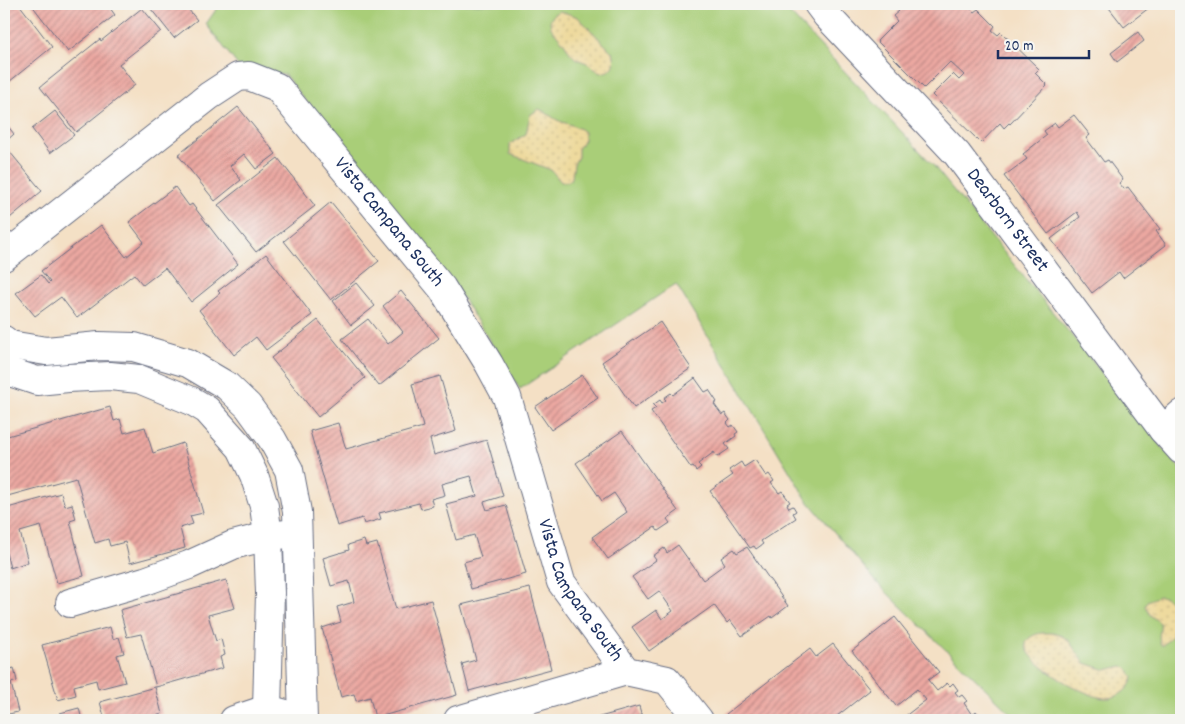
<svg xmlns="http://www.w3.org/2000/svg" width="1185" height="724" font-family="Dekko,sans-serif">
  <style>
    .grass { fill: #a9ce78; stroke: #627e6b }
    .sand { fill: url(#sand-dots); stroke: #84847e }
    .building { fill: url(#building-hatch) }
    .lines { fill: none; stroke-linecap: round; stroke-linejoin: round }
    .minor-casing { stroke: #676d82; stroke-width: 30 }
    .minor { stroke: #fff; stroke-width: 28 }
    .labels { text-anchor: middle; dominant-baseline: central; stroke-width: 4; stroke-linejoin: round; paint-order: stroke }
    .street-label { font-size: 20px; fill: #1b2f5e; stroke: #f6f6f2 }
  </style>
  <defs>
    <pattern id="sand-dots" width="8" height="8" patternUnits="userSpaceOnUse" patternTransform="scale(1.25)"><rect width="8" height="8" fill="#eeda9e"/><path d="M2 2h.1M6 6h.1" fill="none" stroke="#ccbb8a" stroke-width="1.8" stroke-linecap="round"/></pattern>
    <pattern id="building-hatch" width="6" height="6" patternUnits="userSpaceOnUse" patternTransform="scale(1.25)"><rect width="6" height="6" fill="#eca8a1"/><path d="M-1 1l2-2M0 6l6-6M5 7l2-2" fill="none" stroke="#be8986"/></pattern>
  </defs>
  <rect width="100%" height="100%" fill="#f6f6f2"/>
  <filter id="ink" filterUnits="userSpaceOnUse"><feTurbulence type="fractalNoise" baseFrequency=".02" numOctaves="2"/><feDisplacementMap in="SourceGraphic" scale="10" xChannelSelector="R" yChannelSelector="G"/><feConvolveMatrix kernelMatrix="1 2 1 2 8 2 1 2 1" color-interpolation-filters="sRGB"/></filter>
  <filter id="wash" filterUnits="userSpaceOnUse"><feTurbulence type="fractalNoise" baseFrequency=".0096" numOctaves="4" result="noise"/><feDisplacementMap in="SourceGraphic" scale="20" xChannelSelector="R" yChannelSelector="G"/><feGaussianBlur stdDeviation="1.12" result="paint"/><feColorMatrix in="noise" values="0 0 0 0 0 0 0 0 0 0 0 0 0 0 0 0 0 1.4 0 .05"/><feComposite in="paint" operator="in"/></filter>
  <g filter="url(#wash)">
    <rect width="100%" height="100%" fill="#f4e0c5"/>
    <path class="grass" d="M220,4H781L933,165L1181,470V720H1018L880,586L807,500L676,284L520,389L462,297L285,75L239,67L206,24Z"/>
    <path class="sand" d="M560,11L578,17L613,53C617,66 613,71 600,73L587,63L576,59L570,53L564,43L551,28L550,21L554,14Z
      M539,109C546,112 550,116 557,120C566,124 576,125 584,132V140L578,149V157L574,164L572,178L568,182H561L551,170L510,154V144L526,134L530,115Z
      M1159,596C1177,597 1169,612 1181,619V634L1173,635L1163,645H1161C1157,636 1161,631 1160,623L1150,615L1145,606L1147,601Z
      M1042,633H1052L1062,636L1068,640L1085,663L1106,670L1122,666L1127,668L1133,677C1130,690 1117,699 1104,698C1085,696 1030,666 1026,646C1025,638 1035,634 1042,633Z"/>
    <g id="blocks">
      <path class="building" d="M11,4H19L52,47L4,86V9Z
        M31,4H107L115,15L68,52Z
        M147,4H184L197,20L174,38Z
        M902,4H966L974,12L978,9L995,26L992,30L998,35L1001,32L1039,69L1035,73L1047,85L1010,124L1009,123L1004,128L1000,123L981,143L932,95L953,74L959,80L964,75L950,62L924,88L877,41L897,21L893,16L899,11L897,9Z
        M1106,4H1154L1124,27Z
        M142,8L161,31L119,64L135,85L76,132L40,87L100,39L101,41Z
        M1138,32L1144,41L1117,62L1111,53Z
        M238,107L276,154L256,169L244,154L230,166L241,180L215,201L178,155Z
        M55,111L74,135L50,153L32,129Z
        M1074,115L1090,135L1086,138L1104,162L1108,160L1123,180L1119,183L1124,189L1128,187L1160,229L1156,231L1166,245L1123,278L1119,272L1092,293L1051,239L1080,217L1077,212L1048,234L1004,176L1027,159L1023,154L1047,135L1044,131L1055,123L1058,127Z
        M4,121L14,134L4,143Z
        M5,146L42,191L4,223V147Z
        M278,158L315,206L256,252L218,205Z
        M175,187L189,206L192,204L238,264L191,302L165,268L143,285L134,274L77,318L61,297L35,316L16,293L41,275L48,284L50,282L41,271L101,225L126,257L144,242L129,222Z
        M331,202L379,261L331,300L284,241Z
        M266,254L312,315L266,350L256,337L234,355L199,310L220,293L218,291Z
        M356,283L375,306L351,325L333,301Z
        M401,291L439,338L379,386L342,339L368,319L388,344L403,332L383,306Z
        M318,320L365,378L318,417L271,358Z
        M660,322L691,368L634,408L602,362Z
        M582,375L598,398L551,430L535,407Z
        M440,376L456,431L430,439L434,455L487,440L503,496L484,502L487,510L506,505L526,574L471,589L464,562L481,557L474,535L456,540L446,504L477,496L471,476L442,484L445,495L431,499L433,506L421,509L419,503L379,513L381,519L364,524L362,518L337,526L310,431L338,423L346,449L423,427L412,384Z
        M695,378L705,392L709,390L717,402L714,404L722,415L725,413L730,420L727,423L730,427L733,425L738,432L735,434L736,436L725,444L729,449L717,457L714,452L698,464L701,467L696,471L693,467L691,468L651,411L656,408L653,405L660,400L662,403L666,400L664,398L671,393L673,395Z
        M110,407L114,421L120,419L124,433L145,427L153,453L183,443L203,513L190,516L193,524L180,528L185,548L130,563L125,542L110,546L108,539L95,543L76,477L4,497V437Z
        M622,431L678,511L667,519L670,523L658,531L655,527L608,559L592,537L627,512L614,493L602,501L576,463Z
        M755,460L766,476L769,474L774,481L771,483L779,493L782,491L790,502L787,504L789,508L793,506L796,511L793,513L796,518L761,541L763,544L756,549L754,546L750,548L710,491L733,475L729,470L741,462L744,467Z
        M61,493L65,506L72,504L76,519L70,521L84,576L57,583L41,526L20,532L28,562L10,568L4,545V509Z
        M364,540L366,546L377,543L396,609L431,600L457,695L375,718L370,697L356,701L354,694L341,697L322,628L341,622L337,607L354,602L349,581L331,586L323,558L349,550L348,545Z
        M678,545L703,580L725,564L721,558L734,549L737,553L747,547L788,606L772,618L771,616L742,636L730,620L727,623L714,605L649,651L632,627L656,610L662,619L673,611L659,591L648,599L632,577L656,560L653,556L664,548L667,553Z
        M226,580L235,608L208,615L216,641L221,639L225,655L220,657L223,668L156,687L141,634L127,637L120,610Z
        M530,588L551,669L469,691L462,664L476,660L461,605Z
        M895,617L939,672L928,680L937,691L947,683L950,686L953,683L958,690L955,692L959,697L962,695L967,701L964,703L972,715L976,711L983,720H906L904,717L926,700L917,689L896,706L852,651Z
        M110,627L113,639L119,637L124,653L117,655L125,682L98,689L96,680L74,686L76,695L58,700L42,645Z
        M833,644L870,690L832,720H731L726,714L810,649L816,657Z
        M4,661L7,670L14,668L17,681L11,683L18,712L4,715Z
        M155,687L162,714L141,720H105L100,702Z
        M639,706L643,720H589Z
        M79,708L82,720H62L60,713Z"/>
    </g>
  </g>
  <g filter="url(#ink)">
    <use href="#blocks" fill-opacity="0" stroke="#676d82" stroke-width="1"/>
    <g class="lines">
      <g class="minor-casing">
        <g id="minor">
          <path id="s1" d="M818,4L827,16L957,154L1163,430L1181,450"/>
          <path id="s2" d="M4,257L209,96L238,77L249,76L277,87L442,288L489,364L507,397L561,582L626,671L667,680L699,720"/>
          <path d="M4,340L10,345L46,351L99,346L134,347L188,363L227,386L248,406L272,439L289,470L297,512L303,720"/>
          <path d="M4,370L37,381L68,378L110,376L139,379L192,401L207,410L241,448L254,475L264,506L268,536L270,593L267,709"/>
          <path d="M1163,430L1181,414"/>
          <path d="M70,603L145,581L189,565L233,545L268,536L287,534"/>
          <path d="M234,720L267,709L286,714"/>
          <path d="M458,720L626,671"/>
        </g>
      </g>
      <use href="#minor" class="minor"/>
    </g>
  </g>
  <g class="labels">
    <g class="street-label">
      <text stroke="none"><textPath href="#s1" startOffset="288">Dearborn Street</textPath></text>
      <text stroke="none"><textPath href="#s2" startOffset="512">Vista Campana South</textPath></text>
      <text stroke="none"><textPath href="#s2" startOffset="932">Vista Campana South</textPath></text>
    </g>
  </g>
  <rect width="1185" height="724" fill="none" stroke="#f6f6f2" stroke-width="20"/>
  <path d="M998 50v8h91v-8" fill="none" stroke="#1b2f5e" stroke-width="2.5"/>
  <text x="1005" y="50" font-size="15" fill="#1b2f5e" stroke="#f6f6f2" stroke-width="4" paint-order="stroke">20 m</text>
</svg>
